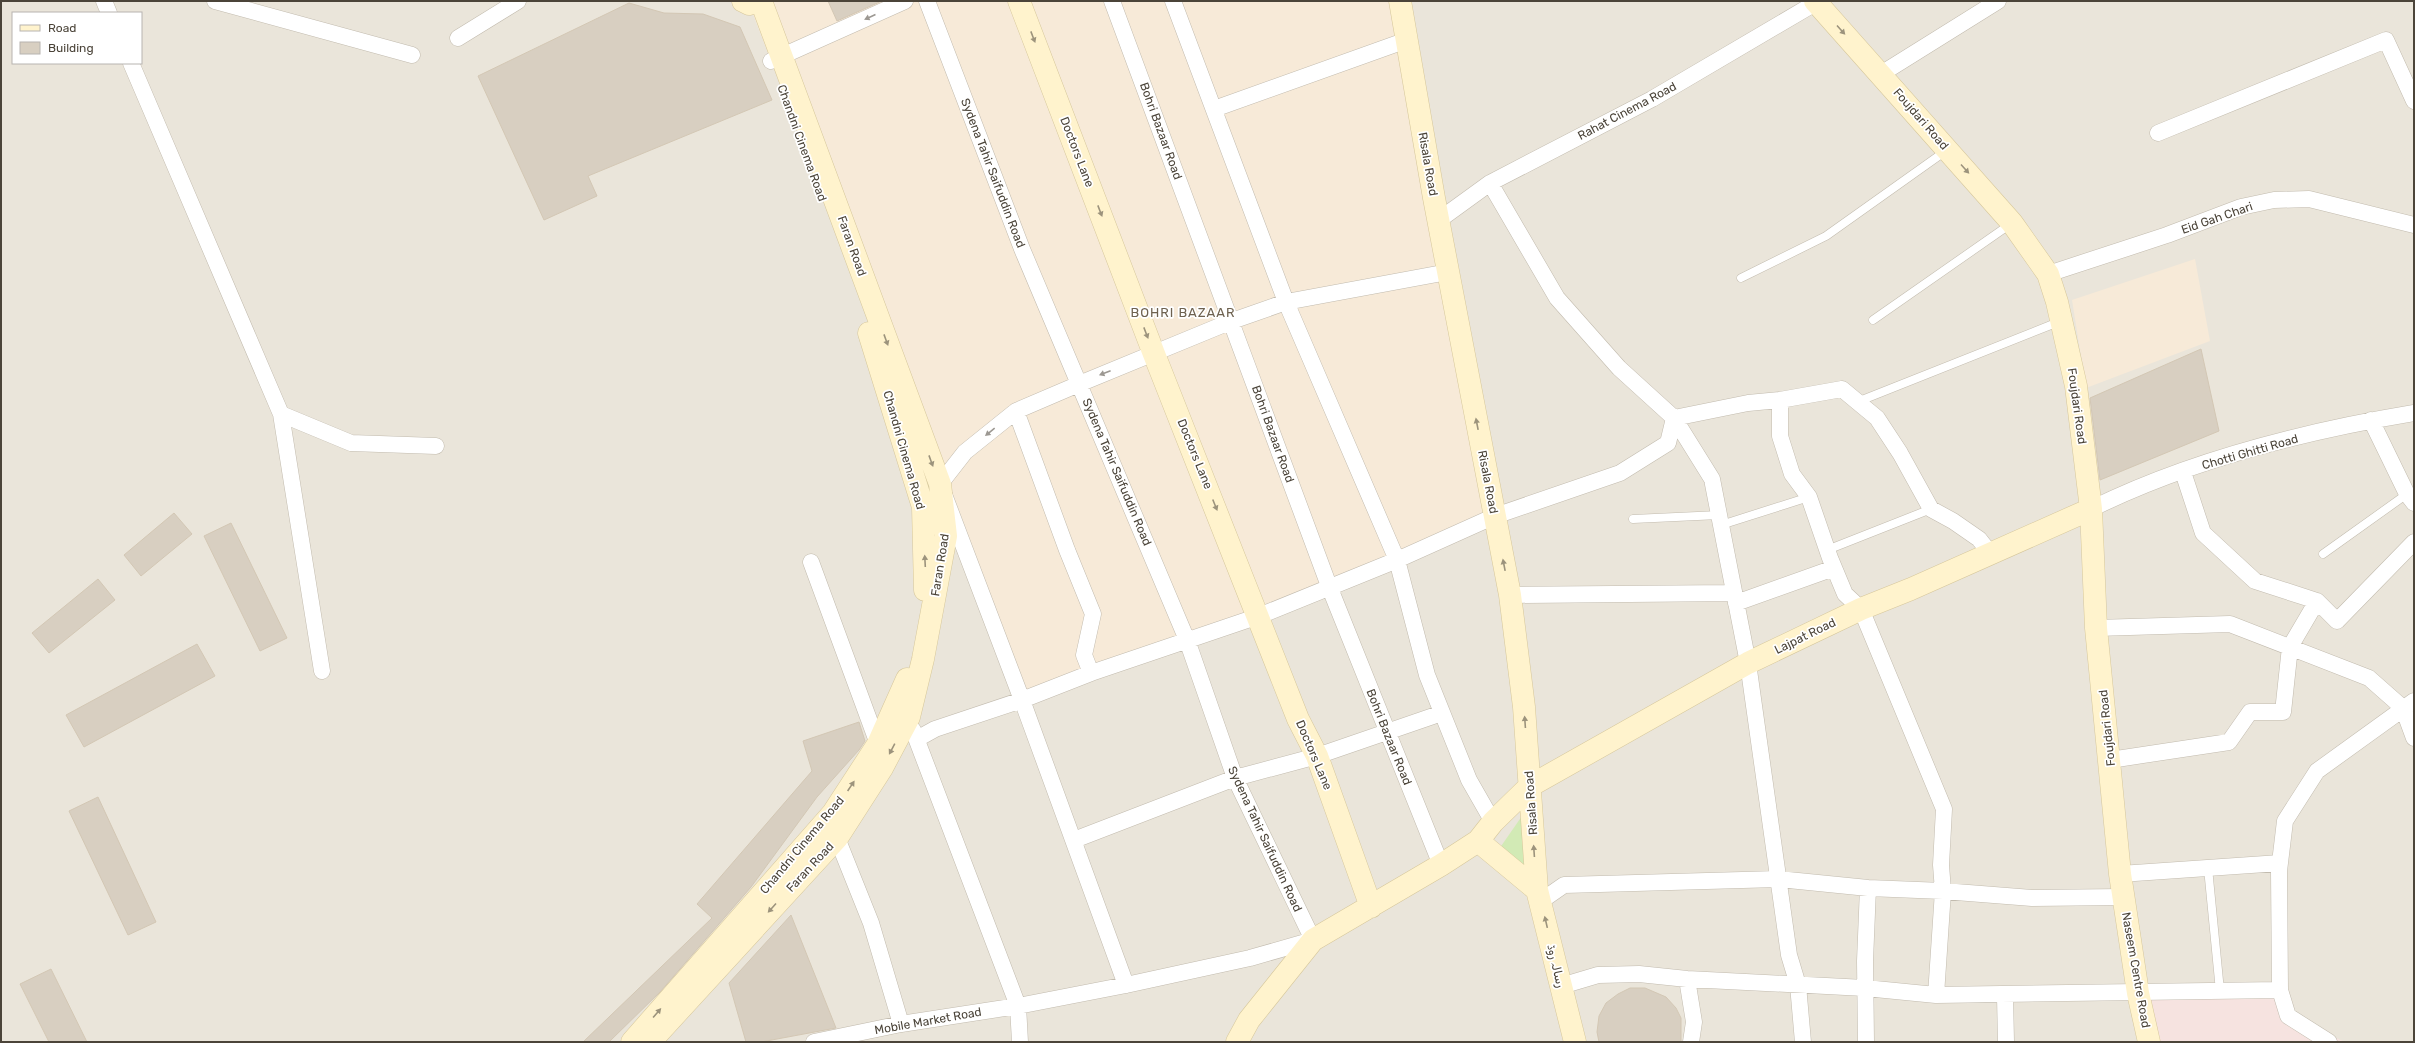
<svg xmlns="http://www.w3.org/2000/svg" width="2415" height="1043" font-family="Rubik,'Noto Naskh Arabic',sans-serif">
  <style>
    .residential { fill: #eae5da; fill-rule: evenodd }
    .commercial { fill: #f7ead8 }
    .medical { fill: #f6e3e0 }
    .green { fill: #d2eab5 }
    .building { fill: #d8cfc1; stroke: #d3c7b4 }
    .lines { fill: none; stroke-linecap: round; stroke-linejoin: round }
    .lane-casing { stroke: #c2bbae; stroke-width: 9 }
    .street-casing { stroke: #c2bbae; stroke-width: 17 }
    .secondary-casing { stroke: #d6c79b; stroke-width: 23 }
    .lane { stroke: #fff; stroke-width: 8 }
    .street { stroke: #fff; stroke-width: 16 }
    .secondary { stroke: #fff3cd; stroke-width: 22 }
    .oneway { fill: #9c9892 }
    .oneway2 { fill: #9c937c }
    .labels { text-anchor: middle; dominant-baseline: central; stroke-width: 3.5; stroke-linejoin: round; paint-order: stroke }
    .street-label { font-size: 12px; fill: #4b4439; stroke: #fff }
    .neighbourhood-label { font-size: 13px; letter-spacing: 1px; fill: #6e6250; stroke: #fff }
  </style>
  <rect width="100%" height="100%" fill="#f6f3ec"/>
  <path class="residential" d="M1,1H2414V1042H1ZM13,13H141V63H13Z"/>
  <path class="commercial" d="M743,1H1400L1495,516L1022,700L783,55L771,61L749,4Z
    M2195,259L2210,341L2086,388L2072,300Z"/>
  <path class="medical" d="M2280,990L2288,1016L2345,1042H2149L2138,993Z"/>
  <path class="green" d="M1522,816L1528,867L1497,852Z"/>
  <path class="building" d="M828,1H882L837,21Z
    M629,3L664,13L703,14L740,27L772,100L588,176L597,196L544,220L478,76Z
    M2201,349L2219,431L2100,480L2090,398Z
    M174,513L192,534L141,576L124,555Z
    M231,523L287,638L260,651L204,536Z
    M98,579L115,600L49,653L32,633Z
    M197,644L215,676L84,747L66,715Z
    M859,722L865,741L859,750L817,797L751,887L660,992L609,1042H583L712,918L697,904L812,771L803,741Z
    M98,797L156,922L128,935L69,811Z
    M791,915L836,1028L761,1042H746L729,983Z
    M51,969L87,1042H49L20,984Z
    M1630,988H1645L1666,997L1676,1008L1681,1018V1042H1599L1597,1032L1599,1016L1606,1003L1618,994Z"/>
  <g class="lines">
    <g class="lane-casing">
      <path id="lane" d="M1741,278L1826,236L1947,150
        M1873,320L2012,223
        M1857,402L2061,321
        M1633,519L1719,515
        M1721,525L1809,497
        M1827,550L1931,509
        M2323,554L2407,494
        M2208,868L2220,991"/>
    </g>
    <g class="street-casing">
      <path id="street" d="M104,1L109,13
        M215,1L412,55
        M1112,1L1329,586L1441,865
        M1173,1L1286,302L1397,560L1427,675L1469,780L1493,822
        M458,38L518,1
        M771,61L905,1
        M131,63L281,414L351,443L436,446
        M1881,74L1998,1
        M1214,109L1407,40
        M2158,133L2386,40L2414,101
        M1490,183L1557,298L1619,368L1674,418L1712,479L1748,663L1789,955L1798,985L1803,1042
        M1439,220L1490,183L1652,99L1817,2
        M2048,274L2167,235L2241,207L2274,200L2309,199L2414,225
        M1780,400L1842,389L1877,418L1900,453L1931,509L1953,521L1979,539L1990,553
        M1016,411L1067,550L1093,614L1084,655L1091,673
        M281,414L322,671
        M2371,420L2407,494L2414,503
        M2183,472L2203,533L2255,581L2317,601L2337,621L2414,542
        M2091,509C2190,460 2306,431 2414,413
        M811,562L878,744
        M1510,595L1734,593
        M1736,603L1834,568
        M2096,628L2230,624L2369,678L2403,708L2414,738
        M913,730L1018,1006L1020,1042
        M917,739L935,729L1022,700L1091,673L1259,616L1397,560L1495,516L1620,473L1668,443L1674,418L1748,403L1780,400V436L1792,474L1809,497L1830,558L1845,594L1861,609L1944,809L1941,865L1943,891L1936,995
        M2110,760L2229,742L2250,712H2283L2290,647L2317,601
        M837,838L871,923L901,1024
        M1074,840L1235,778L1317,756L1442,713
        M2120,874L2280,863
        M1541,901L1564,885L1778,879L1868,888L1943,891L2032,898L2123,897
        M1687,979L1694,1022L1691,1042
        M1126,985L1022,700L940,484L965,452L1016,411L1079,384L1232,321L1286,302L1448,272
        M1561,986L1598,975L1639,974L1687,979L1865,988L1936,995L2280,990
        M2005,996L2006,1042
        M814,1042L901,1024L1018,1006L1126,985L1250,958L1313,940L1235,778L1187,640L1022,249L927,1
        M1866,1042L1865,961L1868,888
        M2329,1042L2288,1016L2280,990L2279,871L2285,821L2317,771L2414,701"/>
    </g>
    <g class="secondary-casing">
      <path id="secondary" d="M743,1L749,4
        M1019,1L1154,354L1298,719L1317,756L1371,907
        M1400,1L1434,198L1510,595L1524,707L1537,890L1575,1042
        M1815,1L2012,223L2048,274L2057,302L2076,386L2091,509L2096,628L2120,874L2138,993L2149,1042
        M869,333L923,507L925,590
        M1478,841L1537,890
        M632,1042L833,813L878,744L907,679
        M650,1042L837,838L882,768L909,717L923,659L946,536L940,484L761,1
        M1237,1042L1249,1020L1313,940L1441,865L1478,841L1493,822L1530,786L1748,663L1861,609L1911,589L2091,509"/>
    </g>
    <use href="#lane" class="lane"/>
    <use href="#street" class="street"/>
    <use href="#secondary" class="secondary"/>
  </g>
  <defs><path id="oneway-solid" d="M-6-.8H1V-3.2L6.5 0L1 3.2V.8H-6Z"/></defs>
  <g class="oneway">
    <use href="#oneway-solid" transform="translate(870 17) rotate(156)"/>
    <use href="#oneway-solid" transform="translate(1105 373) rotate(159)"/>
    <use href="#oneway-solid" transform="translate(990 432) rotate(141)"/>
  </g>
  <g class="oneway2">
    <use href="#oneway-solid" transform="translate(1841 30) rotate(48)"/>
    <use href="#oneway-solid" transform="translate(1033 37) rotate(69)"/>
    <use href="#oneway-solid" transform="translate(1965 169) rotate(48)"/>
    <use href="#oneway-solid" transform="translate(1100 211) rotate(69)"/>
    <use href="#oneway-solid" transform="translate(1146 333) rotate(69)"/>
    <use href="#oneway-solid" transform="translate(886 340) rotate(70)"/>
    <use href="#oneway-solid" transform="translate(1477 424) rotate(-101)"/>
    <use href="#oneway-solid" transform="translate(931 461) rotate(70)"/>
    <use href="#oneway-solid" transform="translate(1215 505) rotate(68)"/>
    <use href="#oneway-solid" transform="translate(925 561) rotate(-93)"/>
    <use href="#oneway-solid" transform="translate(1504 565) rotate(-101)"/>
    <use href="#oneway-solid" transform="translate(1525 722) rotate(-94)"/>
    <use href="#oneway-solid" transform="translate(892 749) rotate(118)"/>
    <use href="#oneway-solid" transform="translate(851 786) rotate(-56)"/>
    <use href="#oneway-solid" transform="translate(1534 851) rotate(-94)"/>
    <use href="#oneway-solid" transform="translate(772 908) rotate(132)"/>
    <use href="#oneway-solid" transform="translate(1546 922) rotate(-103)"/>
    <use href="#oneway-solid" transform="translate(657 1013) rotate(-49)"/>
  </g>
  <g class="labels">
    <g class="street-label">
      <text transform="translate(1627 111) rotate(-28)">Rahat Cinema Road</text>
      <text transform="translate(1921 119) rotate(49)">Foujdari Road</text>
      <text transform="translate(1161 131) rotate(70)">Bohri Bazaar Road</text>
      <text transform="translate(802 143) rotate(70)">Chandni Cinema Road</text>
      <text transform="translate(1077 152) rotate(69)">Doctors Lane</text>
      <text transform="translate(1428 164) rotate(80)">Risala Road</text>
      <text transform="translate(993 173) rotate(69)">Sydena Tahir Saifuddin Road</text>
      <text transform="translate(2217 218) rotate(-19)">Eid Gah Chari</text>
      <text transform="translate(852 246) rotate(70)">Faran Road</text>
      <text transform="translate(2077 406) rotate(82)">Foujdari Road</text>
      <text transform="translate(1273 434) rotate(70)">Bohri Bazaar Road</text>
      <text transform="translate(904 450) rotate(74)">Chandni Cinema Road</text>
      <text transform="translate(2250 452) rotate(-16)">Chotti Ghitti Road</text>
      <text transform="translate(1195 454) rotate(68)">Doctors Lane</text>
      <text transform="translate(1117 472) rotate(67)">Sydena Tahir Saifuddin Road</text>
      <text transform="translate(1488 482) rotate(79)">Risala Road</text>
      <text transform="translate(940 565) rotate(-81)">Faran Road</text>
      <text transform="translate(1805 636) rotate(-26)">Lajpat Road</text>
      <text transform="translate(2107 728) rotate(-96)">Foujdari Road</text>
      <text transform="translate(1389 737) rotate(68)">Bohri Bazaar Road</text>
      <text transform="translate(1314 755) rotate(67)">Doctors Lane</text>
      <text transform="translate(1531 803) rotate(-94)">Risala Road</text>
      <text transform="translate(1265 839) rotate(65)">Sydena Tahir Saifuddin Road</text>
      <text transform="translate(802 845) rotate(-50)">Chandni Cinema Road</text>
      <text transform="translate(810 867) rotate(-47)">Faran Road</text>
      <text transform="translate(1556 966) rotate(77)">رسالہ روڈ</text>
      <text transform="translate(2136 970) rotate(80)">Naseem Centre Road</text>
      <text transform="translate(928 1021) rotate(-10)">Mobile Market Road</text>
    </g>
    <g class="neighbourhood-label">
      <text x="1183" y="312">BOHRI BAZAAR</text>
    </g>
  </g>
  <rect width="2415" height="1043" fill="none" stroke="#4b4439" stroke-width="4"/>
  <rect x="12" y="12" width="130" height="52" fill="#ffffff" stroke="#b7b4b0"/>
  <rect x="20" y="25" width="20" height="6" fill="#fff3cd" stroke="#b7b4b0"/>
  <text x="48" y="32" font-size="12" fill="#4b4439">Road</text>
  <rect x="20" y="42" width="20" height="12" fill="#d8cfc1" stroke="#b7b4b0"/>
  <text x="48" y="52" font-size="12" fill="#4b4439">Building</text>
</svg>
